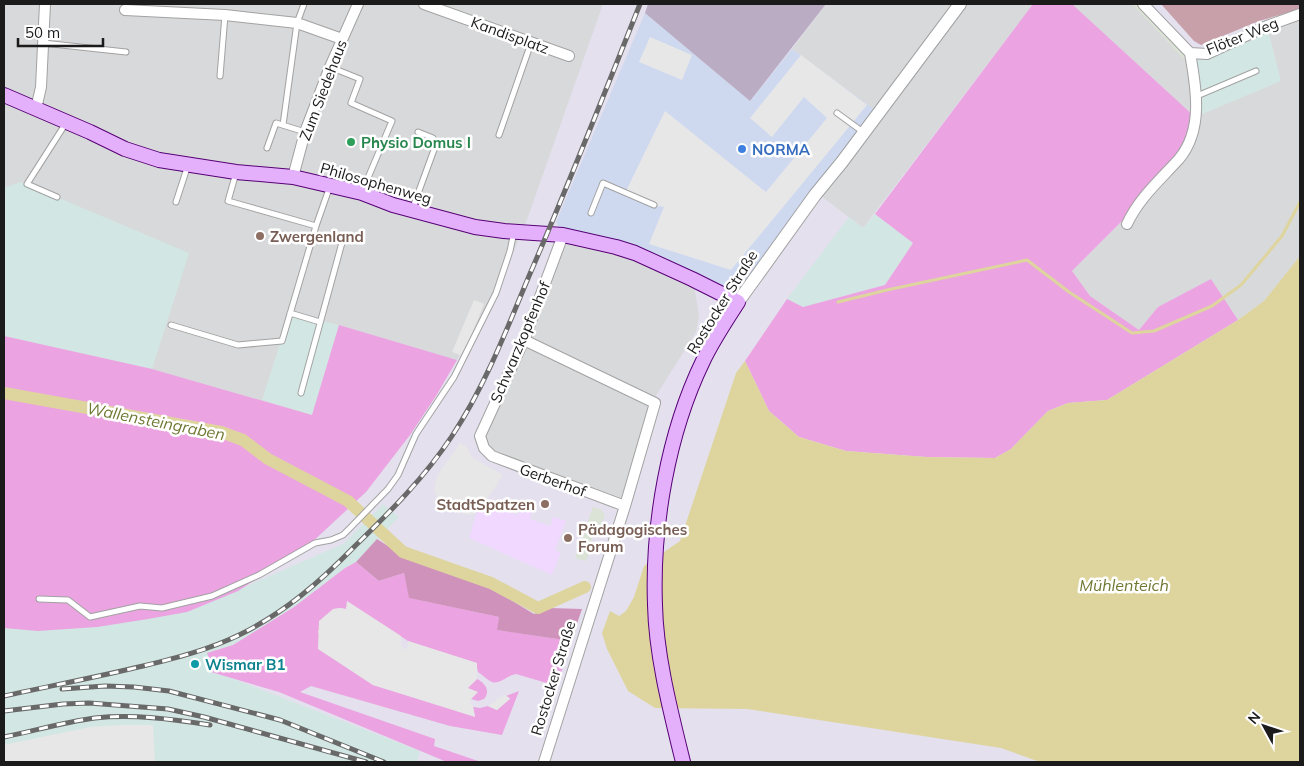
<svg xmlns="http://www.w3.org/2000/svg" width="1304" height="766" font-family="Mulish,sans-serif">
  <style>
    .residential { fill: #d8d9da }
    .commercial { fill: #ced9f0 }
    .industrial { fill: #d2e7e3 }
    .education { fill: #f0d8ff }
    .construction { fill: #baacc2 }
    .grass { fill: #eba3e1 }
    .forest { fill: #cf93bb }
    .cemetery { fill: #c8a0a9 }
    .parking { fill: #e7e7e7 }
    .plaza { fill: #dae3d5 }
    .water { fill: #ded59e }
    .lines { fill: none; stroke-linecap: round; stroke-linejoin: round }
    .stream { stroke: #ded59e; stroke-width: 3 }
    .canal { stroke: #ded59e; stroke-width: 12 }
    .service-casing { stroke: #a2a2a2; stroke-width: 7 }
    .minor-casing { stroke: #a2a2a2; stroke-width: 12 }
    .tertiary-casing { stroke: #a2a2a2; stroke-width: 14 }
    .secondary-casing { stroke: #560075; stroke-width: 16 }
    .service { stroke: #fff; stroke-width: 5 }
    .minor { stroke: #fff; stroke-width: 10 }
    .tertiary { stroke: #fff; stroke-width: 12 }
    .secondary { stroke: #e4b0fc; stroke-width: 14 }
    .rail-casing { stroke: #696969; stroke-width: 5 }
    .rail { stroke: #fff; stroke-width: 3; stroke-dasharray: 9; stroke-linecap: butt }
    .leisure-dot { fill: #2e9e5b; stroke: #fff; stroke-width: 2 }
    .shop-dot { fill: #3f7fe0; stroke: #fff; stroke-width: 2 }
    .education-dot { fill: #8d6e63; stroke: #fff; stroke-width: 2 }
    .culture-dot { fill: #0f9aa8; stroke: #fff; stroke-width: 2 }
    .labels { text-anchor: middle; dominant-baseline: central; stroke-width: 5; stroke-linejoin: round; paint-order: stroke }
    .street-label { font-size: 15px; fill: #1b1b1b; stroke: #fff }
    .leisure-label { font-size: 15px; font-weight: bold; fill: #27864d; stroke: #fff; text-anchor: start }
    .shop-label { font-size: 15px; font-weight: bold; fill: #366cbe; stroke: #fff; text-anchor: start }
    .education-label { font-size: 15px; font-weight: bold; fill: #785e54; stroke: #fff; text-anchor: start }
    .culture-label { font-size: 15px; font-weight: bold; fill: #0d838f; stroke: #fff; text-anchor: start }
    .water-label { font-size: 16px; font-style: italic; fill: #6f7832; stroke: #fff }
  </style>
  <rect width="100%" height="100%" fill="#e4e0ee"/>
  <path class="residential" d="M4,4H603L523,231L492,298L457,360L339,325L312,415L152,369L4,336Z
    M826,4H1033L863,228L816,192L878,113L792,49Z
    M1072,4H1143L1190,52L1206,54L1300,14V256L1264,301L1238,320L1211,279L1158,307L1139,330L1090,296L1072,271L1133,210L1195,117Z
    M561,240L615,252L694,285L699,316L696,332L654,399L625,506L484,448L486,424Z"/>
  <path class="commercial" d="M645,13L750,101L792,49L879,113L738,302L692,279L563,235L556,222Z"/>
  <path class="industrial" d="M1267,26L1281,81L1195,117L1190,53L1207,54Z
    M21,182L189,253L152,369L4,336V188Z
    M875,214L913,243L885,285L803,307L787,299L849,217L863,228Z
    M290,313L339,325L312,415L262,400Z
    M383,504L399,517L356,562L345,568L294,607L233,645L208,653L211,663V672L231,678L420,751L417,762H4V629L6,628H4L187,612L343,544Z"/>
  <path class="education" d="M522,504L533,508L530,519L550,526L553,517L566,521L555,550L561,553L552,575L469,538L477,512L489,506L518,515Z"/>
  <path class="construction" d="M648,4H826L750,101L645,13Z"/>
  <path class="grass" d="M1033,4H1072L1195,117L1192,135L1133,210L1072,271L1090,296L1139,330L1158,307L1211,279L1238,320L1107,400L1068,403L1048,411L1011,449L995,458L926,457L846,451L799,437L769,411L745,361L787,299L803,307L885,285L913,243L875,214Z
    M339,325L457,360L436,396L410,435L366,492L309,545L238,591L187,612L148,619L97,627L38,631L4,628V336L152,369L312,415Z
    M356,562L379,581L404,573L410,598L499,617L498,630L571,641L557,686L516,674C508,675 499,685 492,682C487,680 483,675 478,672L476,663L408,641L348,602L346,609L339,608L318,631L320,638L319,649L373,685L475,716L473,707L480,708L488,706L497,710L510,698L506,696L519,691L502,735L450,726L311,686L300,692L435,739L434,746L481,762H447L279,692L211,672V663L207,653L233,645L294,607L345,568Z
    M391,664L469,686L477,679C485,683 491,691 484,699L478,701L471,699L477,692Z"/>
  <path class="forest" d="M377,539L405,557L491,588L534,614L550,608L582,609L571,641L497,630L499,617L409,598L404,573L379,581L356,562Z"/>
  <path class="cemetery" d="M1161,4H1300V9L1259,21L1201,45L1194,41Z"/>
  <path class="parking" d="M650,37L692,55L682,80L639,62Z
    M801,55L867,105L731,270L649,244L664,207L654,205L625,193L665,111L766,192L827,118L804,97L772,137L750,118Z
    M474,300L484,304L463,356L452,352Z
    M460,443L467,448L473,458L503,475L480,510L471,515L451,511L442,506L434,491L437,476Z
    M347,601L401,636V646L407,650L408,641L477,663V679L468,688L478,692L471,699L470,703L473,707L475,717L373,685L318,649L319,621L333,609L339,608L346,609Z
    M504,694L510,699L497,710L488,706Z
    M121,725H153L155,762H4V745L90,727Z"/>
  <path class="plaza" d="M1132,4H1136L1187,57L1184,59Z
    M593,507L602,510V512L605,514L601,526L598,524L587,551L590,552L586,561L575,558Z"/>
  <path class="water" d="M1300,256V762H1040L1001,748L747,709L655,708L628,691L607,649L602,633L610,611L619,616L626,611L634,597L644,566L680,541L736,373L745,361L769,411L799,437L846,451L926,457L995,458L1011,449L1048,411L1068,403L1107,400L1238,320L1264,301Z"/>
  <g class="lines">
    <path class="stream" d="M838,302L887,290L1027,260L1069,292L1132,333L1154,331L1212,306L1241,285L1282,236L1300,202"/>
    <path class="canal" d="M4,393L221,432L243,440L268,459L348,501L403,552L491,583L538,608L585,587"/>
    <g class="service-casing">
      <path id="service" d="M43,43L126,52
        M330,67L360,79L351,103L392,121L362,192
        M220,76L225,15
        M1197,96L1256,71
        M837,113L863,132
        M283,125L297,23L304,4
        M499,135L531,43
        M267,148L276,123L305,132
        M236,173L228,201L316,226
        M57,197L27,184L66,123
        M176,202L188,165
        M412,210L435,147L433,138L418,132
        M591,213L603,183L654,205
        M290,313L320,322
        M171,325L238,345L282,341L316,226L330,186
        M301,393L343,239
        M39,599L68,600L90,617L140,606L162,608L212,596L259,575L315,543L331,540L343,535L351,527L388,489L398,475L416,434L454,377L496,293L510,251L514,232"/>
    </g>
    <g class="minor-casing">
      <path id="minor" d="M424,4L569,56
        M1143,4L1190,53L1207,54L1267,26L1300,14
        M125,10L225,15L297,23L342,39
        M36,109L41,87L45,4
        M293,177L305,132L330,67L358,4
        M1127,224C1139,198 1160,180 1179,159C1204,129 1196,87 1190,53
        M563,235L524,340L480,436L484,448L492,456L625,506
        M524,340L655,403L625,506L544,762"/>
    </g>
    <g class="tertiary-casing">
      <path id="tertiary" d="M738,302L815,195L842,162L960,4"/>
    </g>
    <g class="secondary-casing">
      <path id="secondary" d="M4,95L90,132L125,149L159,160L236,172L293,177L362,193L393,205L475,227L504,231L563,235L616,247L635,253L692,279L738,302C726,321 713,340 703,361C668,433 652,525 655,605C656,656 671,713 683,762"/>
    </g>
    <use href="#service" class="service"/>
    <use href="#minor" class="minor"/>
    <use href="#tertiary" class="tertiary"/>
    <use href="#secondary" class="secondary"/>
    <g class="rail-casing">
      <path id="rail" d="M62,689L105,686L134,687L169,691L280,720L384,762
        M4,696C50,686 97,677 143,666C176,658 208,650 239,635C284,613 320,582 355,546C390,512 425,477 452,436C485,386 506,331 529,276C568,186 604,95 640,4
        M4,711L63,704L89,703L168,709L204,717L366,762
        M4,737C34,731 64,722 95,718C133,714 172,719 210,725"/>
    </g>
    <use href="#rail" class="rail"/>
  </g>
  <circle class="leisure-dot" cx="351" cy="142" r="5"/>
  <circle class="shop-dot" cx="742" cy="149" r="5"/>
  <g class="education-dot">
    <circle cx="260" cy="236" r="5"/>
    <circle cx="545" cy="504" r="5"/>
    <circle cx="568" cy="538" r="5"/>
  </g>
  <circle class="culture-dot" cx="195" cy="664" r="5"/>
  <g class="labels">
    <g class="street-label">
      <text transform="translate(510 35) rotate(20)">Kandisplatz</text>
      <text transform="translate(1242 36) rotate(-22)">Flöter Weg</text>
      <text transform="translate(323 90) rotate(-69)">Zum Siedehaus</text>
      <text transform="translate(376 183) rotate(16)">Philosophenweg</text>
      <text transform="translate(722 302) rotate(-58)">Rostocker Straße</text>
      <text transform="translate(520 342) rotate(-67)">Schwarzkopfenhof</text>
      <text transform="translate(553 480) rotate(20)">Gerberhof</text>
      <text transform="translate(553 678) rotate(-73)">Rostocker Straße</text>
    </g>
    <g class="leisure-label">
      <text x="361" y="142">Physio Domus I</text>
    </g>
    <g class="shop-label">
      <text x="752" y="149">NORMA</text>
    </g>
    <g class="education-label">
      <text x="270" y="236">Zwergenland</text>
      <text x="535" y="504" text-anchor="end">StadtSpatzen</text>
      <text x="578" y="529">Pädagogisches<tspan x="578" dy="17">Forum</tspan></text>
    </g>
    <g class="culture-label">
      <text x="205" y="664">Wismar B1</text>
    </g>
    <g class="water-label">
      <text transform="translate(156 421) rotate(11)">Wallensteingraben</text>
      <text x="1124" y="585">Mühlenteich</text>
    </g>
  </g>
  <rect width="1304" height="766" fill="none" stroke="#1b1b1b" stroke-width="10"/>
  <g transform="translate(1264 726) rotate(310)" stroke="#ffffff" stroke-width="4" paint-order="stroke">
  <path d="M0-4L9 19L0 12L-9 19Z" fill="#1b1b1b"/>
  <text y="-8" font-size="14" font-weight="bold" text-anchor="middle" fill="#1b1b1b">N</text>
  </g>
  <path d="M18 38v8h85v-8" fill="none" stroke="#1b1b1b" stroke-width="2.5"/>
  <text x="25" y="38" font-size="15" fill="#1b1b1b" stroke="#ffffff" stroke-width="4" paint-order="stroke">50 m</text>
</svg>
